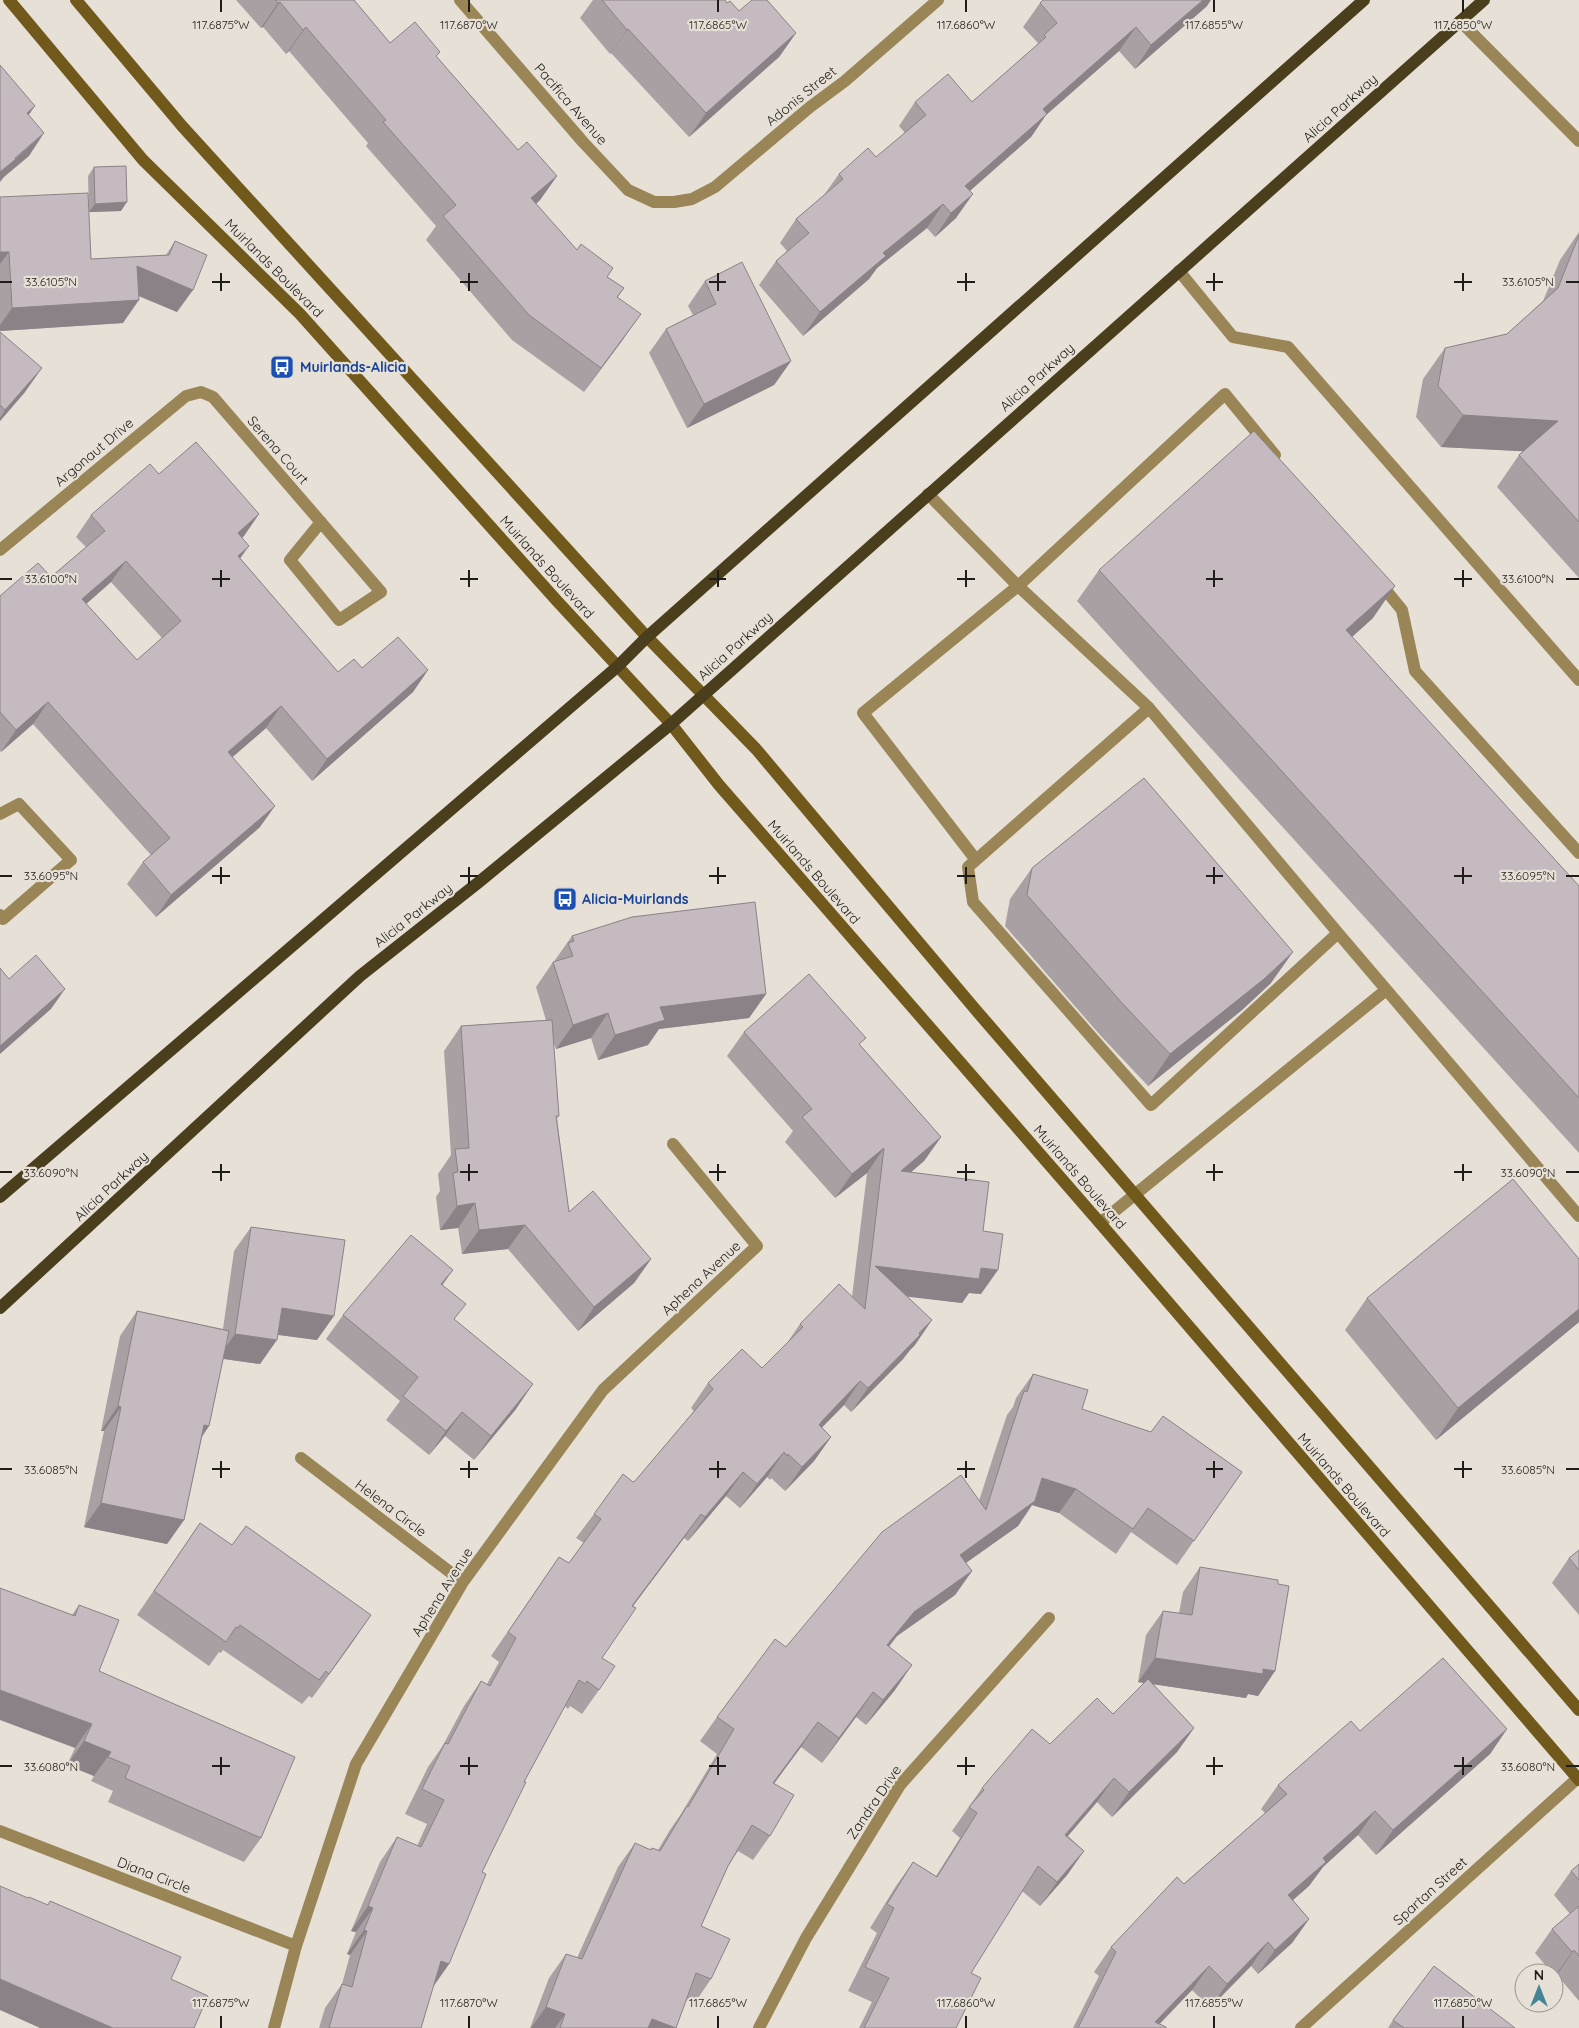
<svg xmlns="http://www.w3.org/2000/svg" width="1579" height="2028" font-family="Quicksand,sans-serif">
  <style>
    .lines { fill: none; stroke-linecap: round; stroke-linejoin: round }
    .service { stroke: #998556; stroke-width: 12 }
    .minor { stroke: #998556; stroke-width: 12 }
    .secondary { stroke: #71591c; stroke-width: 12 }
    .primary { stroke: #4b3e1d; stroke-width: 12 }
    .wall { fill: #a9a0a4; fill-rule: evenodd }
    .shaded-wall { fill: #8a8286 }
    .building { fill: #c5babf; stroke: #8a8286; fill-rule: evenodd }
    .ticks { fill: none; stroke: #1f1d19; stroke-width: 2 }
    .labels { text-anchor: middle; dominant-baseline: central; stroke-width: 4.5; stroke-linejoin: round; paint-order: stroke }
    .street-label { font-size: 14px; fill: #1f1d19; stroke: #e7e0d6 }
    .transit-label { font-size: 14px; font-weight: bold; fill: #164399; stroke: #e7e0d6; text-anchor: start }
    .ticks-label { font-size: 12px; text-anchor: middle; fill: #1f1d19; stroke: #e7e0d6; stroke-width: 4.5; stroke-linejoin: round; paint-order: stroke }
  </style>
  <rect width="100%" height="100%" fill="#e7e0d6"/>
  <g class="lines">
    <path class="service" d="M1460,21L1579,141
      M1179,271L1233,337L1288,347L1579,680
      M928,494L1018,586L1225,394L1275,455
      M1380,583L1402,610L1415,671L1579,853
      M1149,708L968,867L973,902L1151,1105L1338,933
      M976,860L863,713L1018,586L1149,708L1338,933L1579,1216
      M1100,1223L1386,990"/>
    <path class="minor" d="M460,0L583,142L628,190L654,202H674L692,199L715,187L810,107L845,81L938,0
      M0,550L186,396L201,392L213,397L381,592L339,620L290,560L321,522
      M0,814L19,804L71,860L3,919L0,915
      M301,1458L463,1582
      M0,1831L296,1946
      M274,2028L296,1946L356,1764L463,1582L603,1390L757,1246L673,1144
      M759,2028L806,1938L900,1785L1049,1618
      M1301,2028L1579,1777"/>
    <path class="secondary" d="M9,0L143,160L300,314L558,602L671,724L719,785L1100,1223L1579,1780
      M76,0L182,126L647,637L756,749L975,1009L1579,1710"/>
    <path class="primary" d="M0,1197L617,667L647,637L1364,0
      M0,1308L360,976L479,882L671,724L1484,0"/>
  </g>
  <path class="wall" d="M236,0H354L390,43L437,57L518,150L557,176L540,200L536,204L577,250L608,277L624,288L618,297L624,338L584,392L512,340L426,240L436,226L366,146L368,143L289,51L286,54L263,27L261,28Z
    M593,0H725L727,3L739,11L796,33L779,57L689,137L611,53L610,54L580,18Z
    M1040,3L1207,6L1135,69L1119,51L1046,115L1031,137L970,191L956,218L935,237L927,228L877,268L869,279L803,336L759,285L776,261L787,251L780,243L796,219L824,195L839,174L876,157L905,133L899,126L915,102H972L1036,46L1038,43L1023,27Z
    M94,167L121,211L89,212L88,176Z
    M0,197L91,259L166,255L175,241L177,312L138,296L123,323L0,331Z
    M1579,232V578L1497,487L1519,455L1523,451L1441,447L1416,417L1423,379L1445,348L1507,334L1543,301L1560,260Z
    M705,281L791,361L774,385L687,428L649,353L666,329L693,315L688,306Z
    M0,332L25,392L0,421Z
    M159,474L259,514L242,538L240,558L338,672L362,668L428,670L413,692L312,781L266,728L232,757L260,827L156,917L127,884L143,862L151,855L33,724L1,752L0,751V596L51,577L86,547L76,537L91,515ZM111,582L162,638L137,660L86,604Z
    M1099,570L1373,618L1352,637L1579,886V1153L1077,601Z
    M1032,868L1271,983L1242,1010L1148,1086L1100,1035L1005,926L1010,899Z
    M572,936L766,994L749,1018L659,1029L648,1045L598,1060L591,1038L556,1049L553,1041L559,1116L557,1118L569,1212L651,1259L634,1283L578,1331L508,1249L462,1254L458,1228L440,1230L436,1197L440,1191L438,1174L451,1155L444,1051L461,1026L546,1020L536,987L553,962H555V960Z
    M744,1032L861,1046L941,1137L924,1161L911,1172L983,1231L981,1294L969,1293L962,1303L907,1296L915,1345L910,1350L903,1359L851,1412L844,1405L822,1427L831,1437L814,1461L785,1491L771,1478L770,1480L767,1477L740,1508L726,1496L688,1541L684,1538L633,1606L602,1658L599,1690L582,1714L570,1706L568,1709L565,1706L524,1782L482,1872L449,1964L433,1987L421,2028H319L325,2008L342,1984L350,1955L347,1954L356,1932L351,1931L380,1862L397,1837L417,1846L427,1824L405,1814L428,1767L442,1747L464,1706L481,1681L487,1684L499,1662L491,1656L559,1557L569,1563L584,1543L576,1538L594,1514L635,1481L694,1411L691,1408L708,1383L762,1368L787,1343L800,1324L852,1297L867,1173L835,1198L785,1142L793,1131L727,1056Z
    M251,1227L317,1340L278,1335L260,1364L223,1359L209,1426L202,1437L184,1520L167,1544L84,1527L104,1431H101L120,1336L137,1311L223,1329L234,1251Z
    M1579,1259V1322L1436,1440L1345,1330L1367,1298Z
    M443,1285L455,1320L516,1409L474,1460L445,1436L429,1455L386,1420L400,1401L326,1339L343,1315Z
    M1033,1374L1082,1409L1242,1472L1177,1565L1131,1532L1116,1554L1059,1513L1032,1505L1018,1526L966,1563L972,1571L955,1595L897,1636L889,1647L895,1690L866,1725L856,1717L822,1763L801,1747L774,1784L770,1836L753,1860L738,1851L728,1866L701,1926L711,1979L694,2004L686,2000L676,2028H530L549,1978L566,1954L577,1958L618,1867L635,1843L650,1850L652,1848L658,1850L670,1830L681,1814L717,1754L700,1741L717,1717L786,1647L979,1501L995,1451L1007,1415L1013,1407L1016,1398Z
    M200,1523L354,1640L312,1698L309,1696L302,1704L223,1650L221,1653L219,1652L209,1666L137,1615Z
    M1579,1550V1615L1552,1583L1569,1558Z
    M1200,1567L1275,1671L1258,1696L1248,1694L1246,1698L1153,1684L1194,1728L1177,1752L1112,1817L1097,1802L1068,1836L1084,1851L1067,1875L1040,1906L1022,1891L971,1973L956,2028H859L872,2002L848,1991L877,1933L870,1928L896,1886L913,1862L936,1876L960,1838L952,1831L982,1788L1050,1744L1113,1714L1144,1683L1138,1682L1146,1635L1163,1611L1179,1613L1183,1592Z
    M79,1605L99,1671L261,1838L244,1862L108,1802L113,1791L91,1781L94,1776L67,1765L75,1748L72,1615Z
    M1507,1729L1490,1754L1376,1855L1358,1835L1323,1867L1309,1886L1293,1900L1309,1919L1292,1943L1258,1974L1251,1966L1210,2008L1192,1990L1160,2024L1166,2028H1073L1099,1976L1094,1972L1111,1947L1265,1813L1261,1809L1278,1785L1360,1731Z
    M1579,1864V2001L1557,1975L1555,1976L1554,1975V1973H1552L1535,1953L1552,1929L1570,1914L1554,1895L1571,1871Z
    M1393,2020L1515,2028H1388Z"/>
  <path class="shaded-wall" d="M1203,0H1211L1207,6L1135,69L1151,45Z
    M280,2L263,27L261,28L278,3Z
    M306,27L289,51L286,54L303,30Z
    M1136,27L1119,51L1046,115L1031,137L949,209L965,186L1043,109Z
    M628,29L611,53L610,54L627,30Z
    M796,33L779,57L689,137L706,113Z
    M35,106L19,129L27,113Z
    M44,133L29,156L4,177L0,182V172Z
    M557,176L540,200L514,222L531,198Z
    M973,194L956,218L935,237L951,213Z
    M127,202L121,211L89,212L95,204Z
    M943,204L927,228L877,268L869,279L803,336L820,312L883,253Z
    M0,252H9L0,264Z
    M137,266L193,290L177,312L121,288Z
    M139,300L123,323L0,331V325L12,308Z
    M641,314L624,338L584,392L601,368Z
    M791,361L774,385L687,428L704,404Z
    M42,368L25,392L0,421V418L5,410Z
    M1463,415L1558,421L1536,452L1441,447Z
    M259,514L244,536L223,555L238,533Z
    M249,546L234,567L238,556Z
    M126,561L111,582L67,621L82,599Z
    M1395,586L1373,618L1324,662L1346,630Z
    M428,670L413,692L312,781L327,759Z
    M48,702L33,724L1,752L16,730Z
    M281,706L266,728L213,774L228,752Z
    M275,806L260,827L156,917L171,895Z
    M1293,952L1271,983L1242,1010L1148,1086L1170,1054Z
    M65,989L51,1009L0,1054V1046Z
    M766,994L749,1018L659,1029L648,1045L598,1060L615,1035L660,1007Z
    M608,1013L591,1038L556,1049L573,1025Z
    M941,1137L924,1161L884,1195L901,1171Z
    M884,1148L867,1173L835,1198L852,1174Z
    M475,1203L458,1228L440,1230L457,1206Z
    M525,1225L508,1249L462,1254L479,1230Z
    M651,1259L634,1283L578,1331L594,1307Z
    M875,1266L981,1268L998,1270L981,1294L969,1293L962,1303L867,1292Z
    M453,1270L436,1294L441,1284Z
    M282,1308L334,1316L317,1340L265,1333Z
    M1579,1309V1322L1436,1440L1458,1408Z
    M932,1320L915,1345L910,1350L903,1359L851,1412L868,1388Z
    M235,1334L277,1340L260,1364L218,1358Z
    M860,1381L844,1405L805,1445L822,1421Z
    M533,1384L516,1409L474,1460L491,1436Z
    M118,1406L121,1407L104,1431H101Z
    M462,1412L445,1436L429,1455L446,1431Z
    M204,1425L209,1426L192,1450Z
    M831,1437L814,1461L785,1491L802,1467Z
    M784,1452L767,1477L740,1508L757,1484Z
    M743,1472L726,1496L688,1541L705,1517Z
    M1042,1478L1076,1489L1059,1513L1032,1505L1018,1526L943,1579L960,1555Z
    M101,1503L184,1520L167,1544L84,1527Z
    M701,1514L684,1538L615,1630L632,1606Z
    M972,1571L955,1595L897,1636L870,1669L887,1645L914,1612Z
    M371,1615L354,1640L312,1698L329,1674Z
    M1155,1658L1263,1669L1275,1671L1258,1696L1248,1694L1246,1698L1138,1682Z
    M912,1665L895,1690L866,1725L883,1700Z
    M0,1690L92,1724L75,1748L0,1720Z
    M873,1692L856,1717L822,1763L839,1738Z
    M818,1722L801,1747L756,1807L773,1783Z
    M1194,1728L1177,1752L1112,1817L1129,1792Z
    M1507,1729L1490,1754L1376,1855L1393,1830Z
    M84,1741L111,1752L94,1776L67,1765Z
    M1114,1778L1097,1802L1048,1859L1065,1835Z
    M1375,1811L1358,1835L1323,1867L1309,1886L1271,1919L1288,1895L1323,1858Z
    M1084,1851L1067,1875L1040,1906L1057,1882Z
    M368,1906L373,1908L356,1932L351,1931Z
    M1309,1919L1292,1943L1258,1974L1275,1950Z
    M364,1930L367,1931L350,1955L347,1954Z
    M1268,1942L1251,1966L1210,2008L1227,1984Z
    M1574,1950L1557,1975L1555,1976L1572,1952Z
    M441,1961L449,1964L432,1988Z
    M1209,1966L1192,1990L1155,2028V2022Z
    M0,1979L113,2028H40L0,2010Z
    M546,2007L565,2014L555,2028H531Z
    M652,2019L676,2028H645Z"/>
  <path class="building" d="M275,0H354L390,43L415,22L440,52L436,56L518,150L527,142L557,176L531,198L577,250L581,244L613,268L607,277L624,288L617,297L641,314L601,368L529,315L443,216L456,205L383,122L386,120L306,27L303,30L280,2L278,3Z
    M602,0H725L727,3L730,1L739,11L752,0H767L796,33L706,113L628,29L627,30Z
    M1043,0H1203L1151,45L1136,27L1043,109L1047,114L965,186L973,194L951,213L943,204L883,253L886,256L820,312L776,261L809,233L796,219L843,179L839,174L868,148L876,157L926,115L915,102L948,74L972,102L1046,37L1044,35L1057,23L1040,3Z
    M0,65L35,106L27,113L44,133L15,158L16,159L0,172Z
    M126,166L127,202L95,204L94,167Z
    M88,193L91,259L169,255L175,241L207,255L193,290L137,266L139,300L12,308L9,252H0V197Z
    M1579,235V522L1519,455L1558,421L1463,415L1438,386L1445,348L1507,334L1558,288Z
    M742,262L791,361L704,404L666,329L716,304L705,281Z
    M0,332L42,368L5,410L1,406L0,407Z
    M1254,431L1395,586L1346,630L1579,886V1098L1099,570Z
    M196,442L259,514L238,533L249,546L238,556L338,672L354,659L362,668L398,637L428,670L327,759L281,706L228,752L275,806L171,895L143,862L170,838L48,702L16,730L0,712V596L38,563L51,577L105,531L91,515L150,464L159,474ZM126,561L181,621L137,660L82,599Z
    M1144,778L1293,952L1264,979L1170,1054L1122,1003L1027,895L1032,868Z
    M755,902L766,994L660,1007L665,1020L615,1035L608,1013L573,1025L553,962L573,956L568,943L574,941L572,936L632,917Z
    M36,955L65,989L0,1046V968L9,979Z
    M809,974L866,1038L859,1044L941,1137L901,1171L989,1182L983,1231L1003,1234L998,1270L981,1268L979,1279L875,1266L932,1320L919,1333L920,1335L868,1388L860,1381L822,1421L819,1425L831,1437L802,1467L788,1454L787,1456L784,1452L757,1484L743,1472L705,1517L701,1514L632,1606L636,1608L602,1658L615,1666L599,1690L587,1681L585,1684L579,1680L524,1782H526L482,1872L486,1874L449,1964L441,1961L421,2028H329L342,1984L352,1987L367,1931L364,1930L373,1908L368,1906L397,1837L421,1847L444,1800L422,1789L445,1743L448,1744L481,1681L490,1686L516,1638L508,1632L559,1557L569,1563L601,1519L594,1514L623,1474L633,1482L635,1481L713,1389L708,1383L742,1349L762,1368L803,1327L800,1324L839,1284L865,1309L884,1148L852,1174L802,1117L812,1109L744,1032Z
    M552,1020L559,1116H556L569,1212L593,1191L651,1259L594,1307L525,1225L479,1230L475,1203L457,1206L453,1173L458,1172L455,1149L469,1148L461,1026Z
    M1513,1179L1579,1259V1309L1458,1408L1367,1298Z
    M251,1227L345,1240L334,1316L282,1308L277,1340L235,1334Z
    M411,1235L453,1270L441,1284L466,1304L454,1319L533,1384L491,1436L462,1412L446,1431L403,1396L418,1377L343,1315Z
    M137,1311L229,1331L209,1426L204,1425L184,1520L101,1503L121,1407L118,1406Z
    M1033,1374L1088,1390L1082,1409L1151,1432L1163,1416L1242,1472L1194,1541L1148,1508L1133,1529L1076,1489L1042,1478L1035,1501L960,1555L972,1571L914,1612L887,1645L912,1665L883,1700L873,1692L839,1738L818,1722L773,1783L794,1795L770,1836L752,1825L728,1866L701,1926L730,1939L711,1979L696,1973L676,2028L652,2019L648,2028H560L565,2014L546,2007L566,1954L582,1959L635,1843L651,1850L652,1848L660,1851L687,1806L688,1807L734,1729L717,1717L775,1639L786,1647L882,1532L961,1475L986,1510L1012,1427L1024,1391L1027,1392Z
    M200,1523L232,1545L246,1526L371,1615L329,1674L326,1671L319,1680L240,1625L238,1628L236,1627L226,1642L154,1591Z
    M1579,1550V1570L1569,1558Z
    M1200,1567L1278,1580V1584L1289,1586L1275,1671L1263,1669V1674L1155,1658L1163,1611L1192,1615Z
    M0,1588L75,1616L79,1605L119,1620L99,1671L295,1757L261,1838L125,1778L130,1766L108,1757L111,1752L84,1741L92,1724L0,1690Z
    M1443,1658L1507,1729L1393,1830L1375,1811L1323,1858L1326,1862L1288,1895L1309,1919L1275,1950L1268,1942L1227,1984L1209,1966L1155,2022L1166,2027V2028H1078L1116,1952L1111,1947L1177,1877L1184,1884L1287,1794L1278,1785L1351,1721L1360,1731Z
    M1148,1679L1194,1728L1129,1792L1114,1778L1065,1835L1084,1851L1057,1882L1038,1866L971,1973L981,1978L956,2028H864L889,1978L865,1967L894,1908L887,1904L913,1862L937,1877L977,1813L969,1807L984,1790L982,1788L1032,1729L1050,1744L1097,1698L1113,1714Z
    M1579,1864V1880L1571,1871Z
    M0,1886L28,1898L29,1897L48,1905L50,1901L181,1957L171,1979L208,1996L194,2028H113L0,1979Z
    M1579,1906V1956L1574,1950L1572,1952L1552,1929Z
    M1434,1966L1515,2028H1404L1393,2020Z"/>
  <path class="ticks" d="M221,0V12M469,0V12M718,0V12M966,0V12M1214,0V12M1463,0V12M221,273V291M469,273V291M718,273V291M966,273V291M1214,273V291M1463,273V291M0,282H12M212,282H230M460,282H478M709,282H726M957,282H975M1206,282H1223M1454,282H1472M1566,282H1579M221,570V587M469,570V587M718,570V587M966,570V587M1214,570V587M1463,570V587M0,579H12M212,579H230M460,579H478M709,579H726M957,579H975M1206,579H1223M1454,579H1472M1566,579H1579M221,867V884M469,867V884M718,867V884M966,867V884M1214,867V884M1463,867V884M0,876H12M212,876H230M460,876H478M709,876H726M957,876H975M1206,876H1223M1454,876H1472M1566,876H1579M221,1164V1181M469,1164V1181M718,1164V1181M966,1164V1181M1214,1164V1181M1463,1164V1181M0,1172H12M212,1172H230M460,1172H478M709,1172H726M957,1172H975M1206,1172H1223M1454,1172H1472M1566,1172H1579M221,1461V1478M469,1461V1478M718,1461V1478M966,1461V1478M1214,1461V1478M1463,1461V1478M0,1469H12M212,1469H230M460,1469H478M709,1469H726M957,1469H975M1206,1469H1223M1454,1469H1472M1566,1469H1579M221,1757V1775M469,1757V1775M718,1757V1775M966,1757V1775M1214,1757V1775M1463,1757V1775M0,1766H12M212,1766H230M460,1766H478M709,1766H726M957,1766H975M1206,1766H1223M1454,1766H1472M1566,1766H1579M221,2016V2028M469,2016V2028M718,2016V2028M966,2016V2028M1214,2016V2028M1463,2016V2028"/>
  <defs>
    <g id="bus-square" transform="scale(1.25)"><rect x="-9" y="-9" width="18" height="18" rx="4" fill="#1a4fb4" stroke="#e7e0d6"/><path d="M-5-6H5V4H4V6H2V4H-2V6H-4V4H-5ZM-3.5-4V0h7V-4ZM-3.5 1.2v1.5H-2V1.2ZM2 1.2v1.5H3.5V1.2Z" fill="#fff"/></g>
  </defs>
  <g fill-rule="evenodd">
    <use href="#bus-square" x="282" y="367"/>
    <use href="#bus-square" x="565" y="899"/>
  </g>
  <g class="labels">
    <g class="street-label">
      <text transform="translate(801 96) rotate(-39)">Adonis Street</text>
      <text transform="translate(571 104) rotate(49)">Pacifica Avenue</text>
      <text transform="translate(1340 108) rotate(-42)">Alicia Parkway</text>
      <text transform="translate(274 268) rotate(45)">Muirlands Boulevard</text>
      <text transform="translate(1037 377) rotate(-42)">Alicia Parkway</text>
      <text transform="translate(278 450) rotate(49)">Serena Court</text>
      <text transform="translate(94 452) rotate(-40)">Argonaut Drive</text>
      <text transform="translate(547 567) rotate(48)">Muirlands Boulevard</text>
      <text transform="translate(735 646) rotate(-42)">Alicia Parkway</text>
      <text transform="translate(814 872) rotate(49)">Muirlands Boulevard</text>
      <text transform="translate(413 915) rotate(-38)">Alicia Parkway</text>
      <text transform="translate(1080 1177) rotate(49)">Muirlands Boulevard</text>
      <text transform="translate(111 1186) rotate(-43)">Alicia Parkway</text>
      <text transform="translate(701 1278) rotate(-43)">Aphena Avenue</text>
      <text transform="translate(1344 1485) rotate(49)">Muirlands Boulevard</text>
      <text transform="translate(391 1508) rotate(37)">Helena Circle</text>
      <text transform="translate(442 1592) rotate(-58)">Aphena Avenue</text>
      <text transform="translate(874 1802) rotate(-56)">Zandra Drive</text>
      <text transform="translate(154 1875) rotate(21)">Diana Circle</text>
      <text transform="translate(1430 1891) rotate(-42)">Spartan Street</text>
    </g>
    <g class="transit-label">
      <text x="300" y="367">Muirlands-Alicia</text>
      <text x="582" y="899">Alicia-Muirlands</text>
    </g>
  </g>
  <g class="ticks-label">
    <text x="221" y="29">117.6875°W</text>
    <text x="469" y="29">117.6870°W</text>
    <text x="718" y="29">117.6865°W</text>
    <text x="966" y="29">117.6860°W</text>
    <text x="1214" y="29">117.6855°W</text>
    <text x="1463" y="29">117.6850°W</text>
    <text x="51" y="286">33.6105°N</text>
    <text x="1528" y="286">33.6105°N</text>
    <text x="51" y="583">33.6100°N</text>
    <text x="1528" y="583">33.6100°N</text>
    <text x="51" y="880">33.6095°N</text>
    <text x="1528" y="880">33.6095°N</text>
    <text x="51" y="1177">33.6090°N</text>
    <text x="1528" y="1177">33.6090°N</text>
    <text x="51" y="1474">33.6085°N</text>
    <text x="1528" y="1474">33.6085°N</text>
    <text x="51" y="1771">33.6080°N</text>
    <text x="1528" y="1771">33.6080°N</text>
    <text x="221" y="2007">117.6875°W</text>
    <text x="469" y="2007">117.6870°W</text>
    <text x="718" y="2007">117.6865°W</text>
    <text x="966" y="2007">117.6860°W</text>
    <text x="1214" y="2007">117.6855°W</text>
    <text x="1463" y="2007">117.6850°W</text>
  </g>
  <g transform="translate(1539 1988)"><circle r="24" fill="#e7e0d6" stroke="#97928a"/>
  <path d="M0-4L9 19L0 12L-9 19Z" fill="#448497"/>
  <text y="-8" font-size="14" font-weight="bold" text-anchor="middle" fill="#1f1d19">N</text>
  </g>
</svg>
